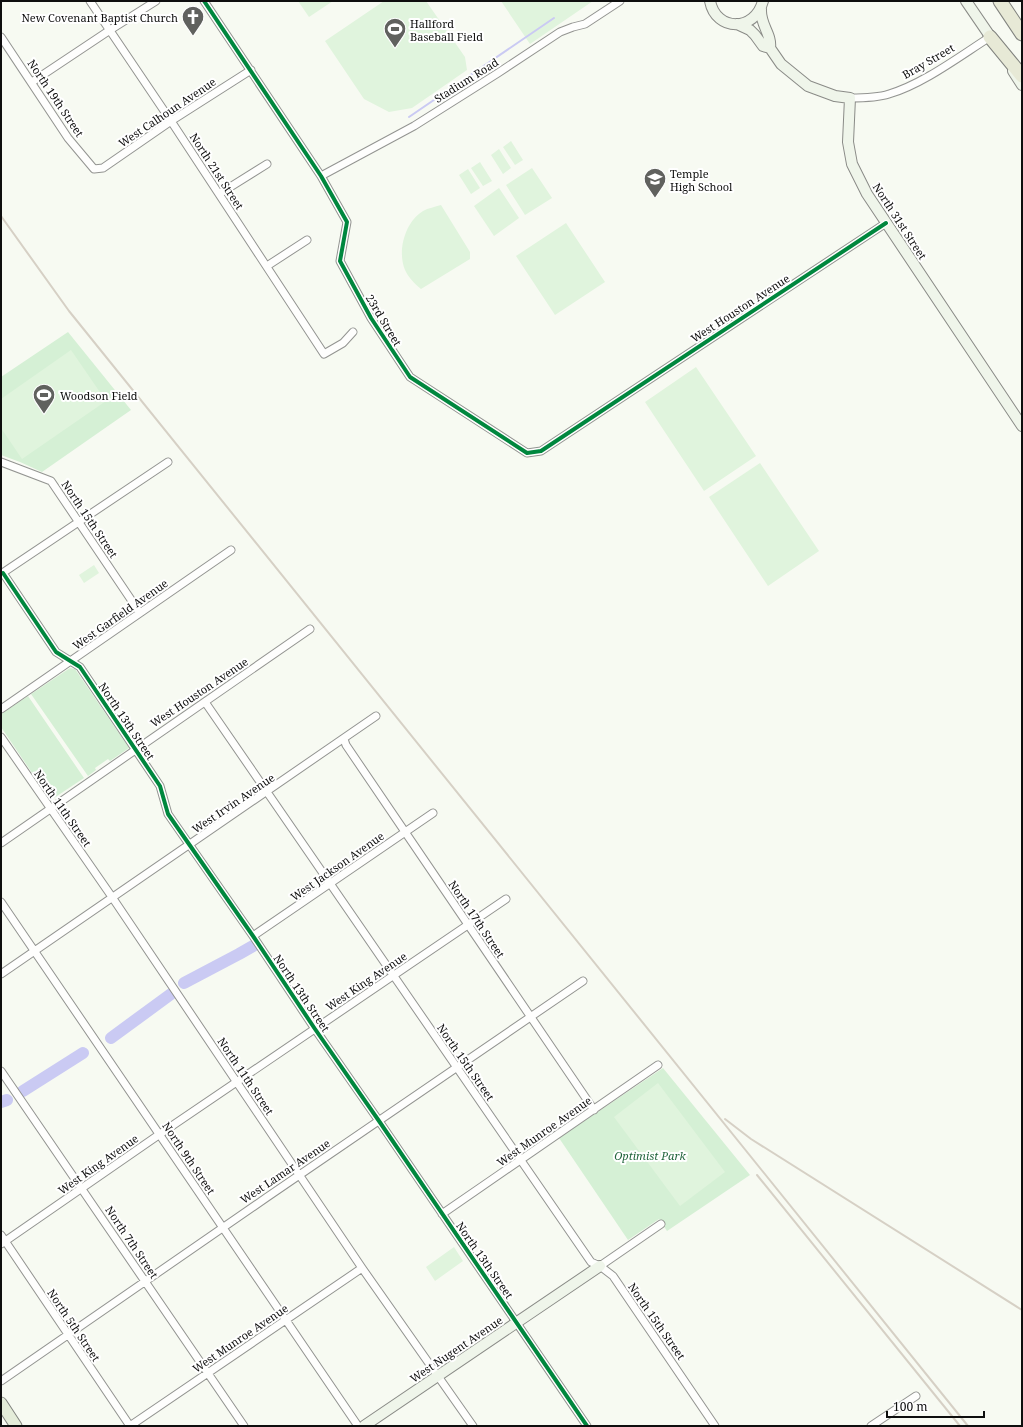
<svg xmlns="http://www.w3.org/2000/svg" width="1023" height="1427" font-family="'Noto Serif',serif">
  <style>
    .green { fill: #d5f0d5 }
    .pitch { fill: #e0f4dd }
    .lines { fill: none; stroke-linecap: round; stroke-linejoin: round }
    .stream { stroke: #cacaf3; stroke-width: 2 }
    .river { stroke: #cacaf3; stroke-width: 12 }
    .street-casing { stroke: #939491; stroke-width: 9 }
    .secondary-casing { stroke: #8a8b87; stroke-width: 12 }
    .primary-casing { stroke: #80827e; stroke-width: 13 }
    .highway-casing { stroke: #80827e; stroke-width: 15 }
    .street { stroke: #fefefd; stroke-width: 7 }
    .secondary { stroke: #eff5ea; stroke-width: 10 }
    .primary { stroke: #e4ecd9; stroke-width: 11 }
    .highway { stroke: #e7e9d6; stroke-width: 13 }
    .rail { stroke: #d6d0c5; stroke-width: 2 }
    .cycleway-casing { stroke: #fff; stroke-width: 6 }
    .cycleway { stroke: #00873e; stroke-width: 4 }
    .labels { text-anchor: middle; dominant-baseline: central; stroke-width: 4; stroke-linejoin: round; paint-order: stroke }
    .poi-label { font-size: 11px; fill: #0e0e0e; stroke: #fff; text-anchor: start }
    .street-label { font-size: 11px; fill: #0e0e0e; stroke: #fff }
    .park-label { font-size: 11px; font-style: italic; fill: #20643b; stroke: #fff }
  </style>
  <rect width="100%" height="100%" fill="#f7faf2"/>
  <path class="green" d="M68,332L131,410L42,472L20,462L1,455V377Z
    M70,668L75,669L129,748L110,761L108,759L95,768L96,770L88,776L31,694Z
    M28,696L84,778L54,798H49L1,727V714Z
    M663,1068L750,1175L667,1231L659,1219L628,1240L559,1138Z"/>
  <path class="pitch" d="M298,1H333L309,17Z
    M384,1H426L465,57L467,70L412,108L389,112L364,99L325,41Z
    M501,1H593L530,44Z
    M511,141L523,160L515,165L503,147Z
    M499,149L511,168L503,174L491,155Z
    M480,162L492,181L483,186L471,168Z
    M532,168L552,198L525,215L506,185Z
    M468,169L480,188L471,194L459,175Z
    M499,188L519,218L494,236L474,206Z
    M441,205L470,252V259L421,289C415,284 408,277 405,270C397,251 405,222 423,211C428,208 435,207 441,205Z
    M566,223L605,282L555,315L516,256Z
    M71,350L106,401L22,459L1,428V399Z
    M696,367L756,456L704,491L645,402Z
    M760,463L819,551L768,586L709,497Z
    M94,565L99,573L84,583L79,575Z
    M658,1083L725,1172L680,1206L614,1117Z
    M454,1247L463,1261L435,1281L426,1267Z"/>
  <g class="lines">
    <path class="stream" d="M409,117L554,18"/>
    <path class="river" d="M184,983L239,954L253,946
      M111,1038L171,994
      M23,1091L83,1053
      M1,1102L7,1100"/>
    <g class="street-casing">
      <path id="street" d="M90,1L171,121L324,354L343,343L353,332
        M204,1L321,176L347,222L340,261L371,318L410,377L527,453L541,451L886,223
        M1,37L68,138L94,169L103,168L171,121L251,70
        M32,82L110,30L156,1
        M850,98C862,98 877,98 889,94C923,84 960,56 990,37
        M321,176L414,126L498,73L560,32L573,27L585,24L620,1
        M219,194L267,164
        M267,266L307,240
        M1,462L51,481L140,613
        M3,573L56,652L80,667L160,786L168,814L253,936L315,1029L379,1121L587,1426
        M1,574L168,462
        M205,702L591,1262L600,1266L613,1276L715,1426
        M1,709L231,550
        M1,737L112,897L362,1268L473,1426
        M344,739L346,745L594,1110
        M1,843L310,629
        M1,902L358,1426
        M253,936L433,813
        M1,974L376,716
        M1,1071L244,1426
        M442,1214L658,1065
        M1,1235L130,1426
        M1,1244L160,1134L506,899
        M600,1266L661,1224
        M1,1381C194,1247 389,1113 583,981
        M130,1426L362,1268
        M871,1426L916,1396"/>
    </g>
    <g class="secondary-casing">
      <path id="secondary" d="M710,1C716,32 755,32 763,1
        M966,1L994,42
        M761,9C760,25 772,34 770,48
        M737,24L750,30L755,35L763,46L770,48L781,64L808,86L835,96L850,98L848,142L852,164L867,194L1022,426
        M1013,71L1022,85
        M364,1426L600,1266"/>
    </g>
    <g class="primary-casing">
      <path id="primary" d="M1,1403L16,1426"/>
    </g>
    <g class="highway-casing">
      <path id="highway" d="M1000,1L1022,34
        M990,37L1022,76"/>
    </g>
    <use href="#street" class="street"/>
    <use href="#secondary" class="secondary"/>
    <use href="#primary" class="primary"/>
    <use href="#highway" class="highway"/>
    <path class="rail" d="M1,216L69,311L968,1426
      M725,1119L751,1139L1022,1310
      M757,1175L960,1426"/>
    <g class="cycleway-casing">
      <path id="cycleway" d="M204,1L321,176L347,222L340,261L371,318L410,377L527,453L541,451L886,223
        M3,573L56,652L80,667L160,786L168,814L253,936L315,1029L379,1121L587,1426"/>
    </g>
    <use href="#cycleway" class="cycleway"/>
  </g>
  <defs>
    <g id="church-pin" transform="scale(1.15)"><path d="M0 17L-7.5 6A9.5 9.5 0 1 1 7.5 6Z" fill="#60615e" stroke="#fff"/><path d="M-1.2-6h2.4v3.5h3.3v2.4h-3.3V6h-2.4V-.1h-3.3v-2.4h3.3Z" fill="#fff"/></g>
    <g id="stadium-pin" transform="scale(1.15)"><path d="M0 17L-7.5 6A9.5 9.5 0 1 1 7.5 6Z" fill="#60615e" stroke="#fff"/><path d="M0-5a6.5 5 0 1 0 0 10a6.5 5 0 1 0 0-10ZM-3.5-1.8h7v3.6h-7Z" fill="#fff"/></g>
    <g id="school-pin" transform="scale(1.15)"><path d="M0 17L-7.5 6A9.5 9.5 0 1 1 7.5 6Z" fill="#60615e" stroke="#fff"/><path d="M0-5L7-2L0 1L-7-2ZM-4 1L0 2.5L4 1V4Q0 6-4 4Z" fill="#fff"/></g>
  </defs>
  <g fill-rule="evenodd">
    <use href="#church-pin" x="193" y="17"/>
    <use href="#stadium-pin" x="395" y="29"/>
    <use href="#school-pin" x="655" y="179"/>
    <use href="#stadium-pin" x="44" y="395"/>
  </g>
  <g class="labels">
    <g class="poi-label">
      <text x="178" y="17" text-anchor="end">New Covenant Baptist Church</text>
      <text x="410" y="23">Hallford<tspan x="410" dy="13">Baseball Field</tspan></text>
      <text x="670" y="173">Temple<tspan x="670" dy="13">High School</tspan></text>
      <text x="60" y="395">Woodson Field</text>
    </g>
    <g class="street-label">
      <text transform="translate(928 61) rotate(-30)">Bray Street</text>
      <text transform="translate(466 80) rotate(-32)">Stadium Road</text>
      <text transform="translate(56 98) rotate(56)">North 19th Street</text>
      <text transform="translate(167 112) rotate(-34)">West Calhoun Avenue</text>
      <text transform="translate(217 171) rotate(57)">North 21st Street</text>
      <text transform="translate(900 221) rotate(57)">North 31st Street</text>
      <text transform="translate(740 308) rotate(-33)">West Houston Avenue</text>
      <text transform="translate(384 320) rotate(59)">23rd Street</text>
      <text transform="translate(90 519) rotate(56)">North 15th Street</text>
      <text transform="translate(120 614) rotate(-35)">West Garfield Avenue</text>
      <text transform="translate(199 692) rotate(-34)">West Houston Avenue</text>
      <text transform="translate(127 721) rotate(56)">North 13th Street</text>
      <text transform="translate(233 803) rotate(-34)">West Irvin Avenue</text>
      <text transform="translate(63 808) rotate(55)">North 11th Street</text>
      <text transform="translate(337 866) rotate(-35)">West Jackson Avenue</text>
      <text transform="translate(477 919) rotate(56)">North 17th Street</text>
      <text transform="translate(366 981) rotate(-34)">West King Avenue</text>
      <text transform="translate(302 993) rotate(56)">North 13th Street</text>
      <text transform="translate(466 1062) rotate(55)">North 15th Street</text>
      <text transform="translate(246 1076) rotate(56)">North 11th Street</text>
      <text transform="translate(544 1131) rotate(-35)">West Munroe Avenue</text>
      <text transform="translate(189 1158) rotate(56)">North 9th Street</text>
      <text transform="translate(98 1164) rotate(-35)">West King Avenue</text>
      <text transform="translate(285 1171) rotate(-34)">West Lamar Avenue</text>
      <text transform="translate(132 1242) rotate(56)">North 7th Street</text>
      <text transform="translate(485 1260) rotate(55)">North 13th Street</text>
      <text transform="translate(657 1321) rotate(55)">North 15th Street</text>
      <text transform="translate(74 1325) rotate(56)">North 5th Street</text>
      <text transform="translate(240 1338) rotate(-34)">West Munroe Avenue</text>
      <text transform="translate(456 1349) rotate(-34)">West Nugent Avenue</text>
    </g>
    <g class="park-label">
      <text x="650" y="1155">Optimist Park</text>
    </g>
  </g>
  <rect width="1023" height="1427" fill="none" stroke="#0e0e0e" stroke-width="4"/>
  <path d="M887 1411v6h97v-6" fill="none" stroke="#0e0e0e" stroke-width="2"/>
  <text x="893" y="1411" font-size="12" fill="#0e0e0e" stroke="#ffffff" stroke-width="3" paint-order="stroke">100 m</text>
</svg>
